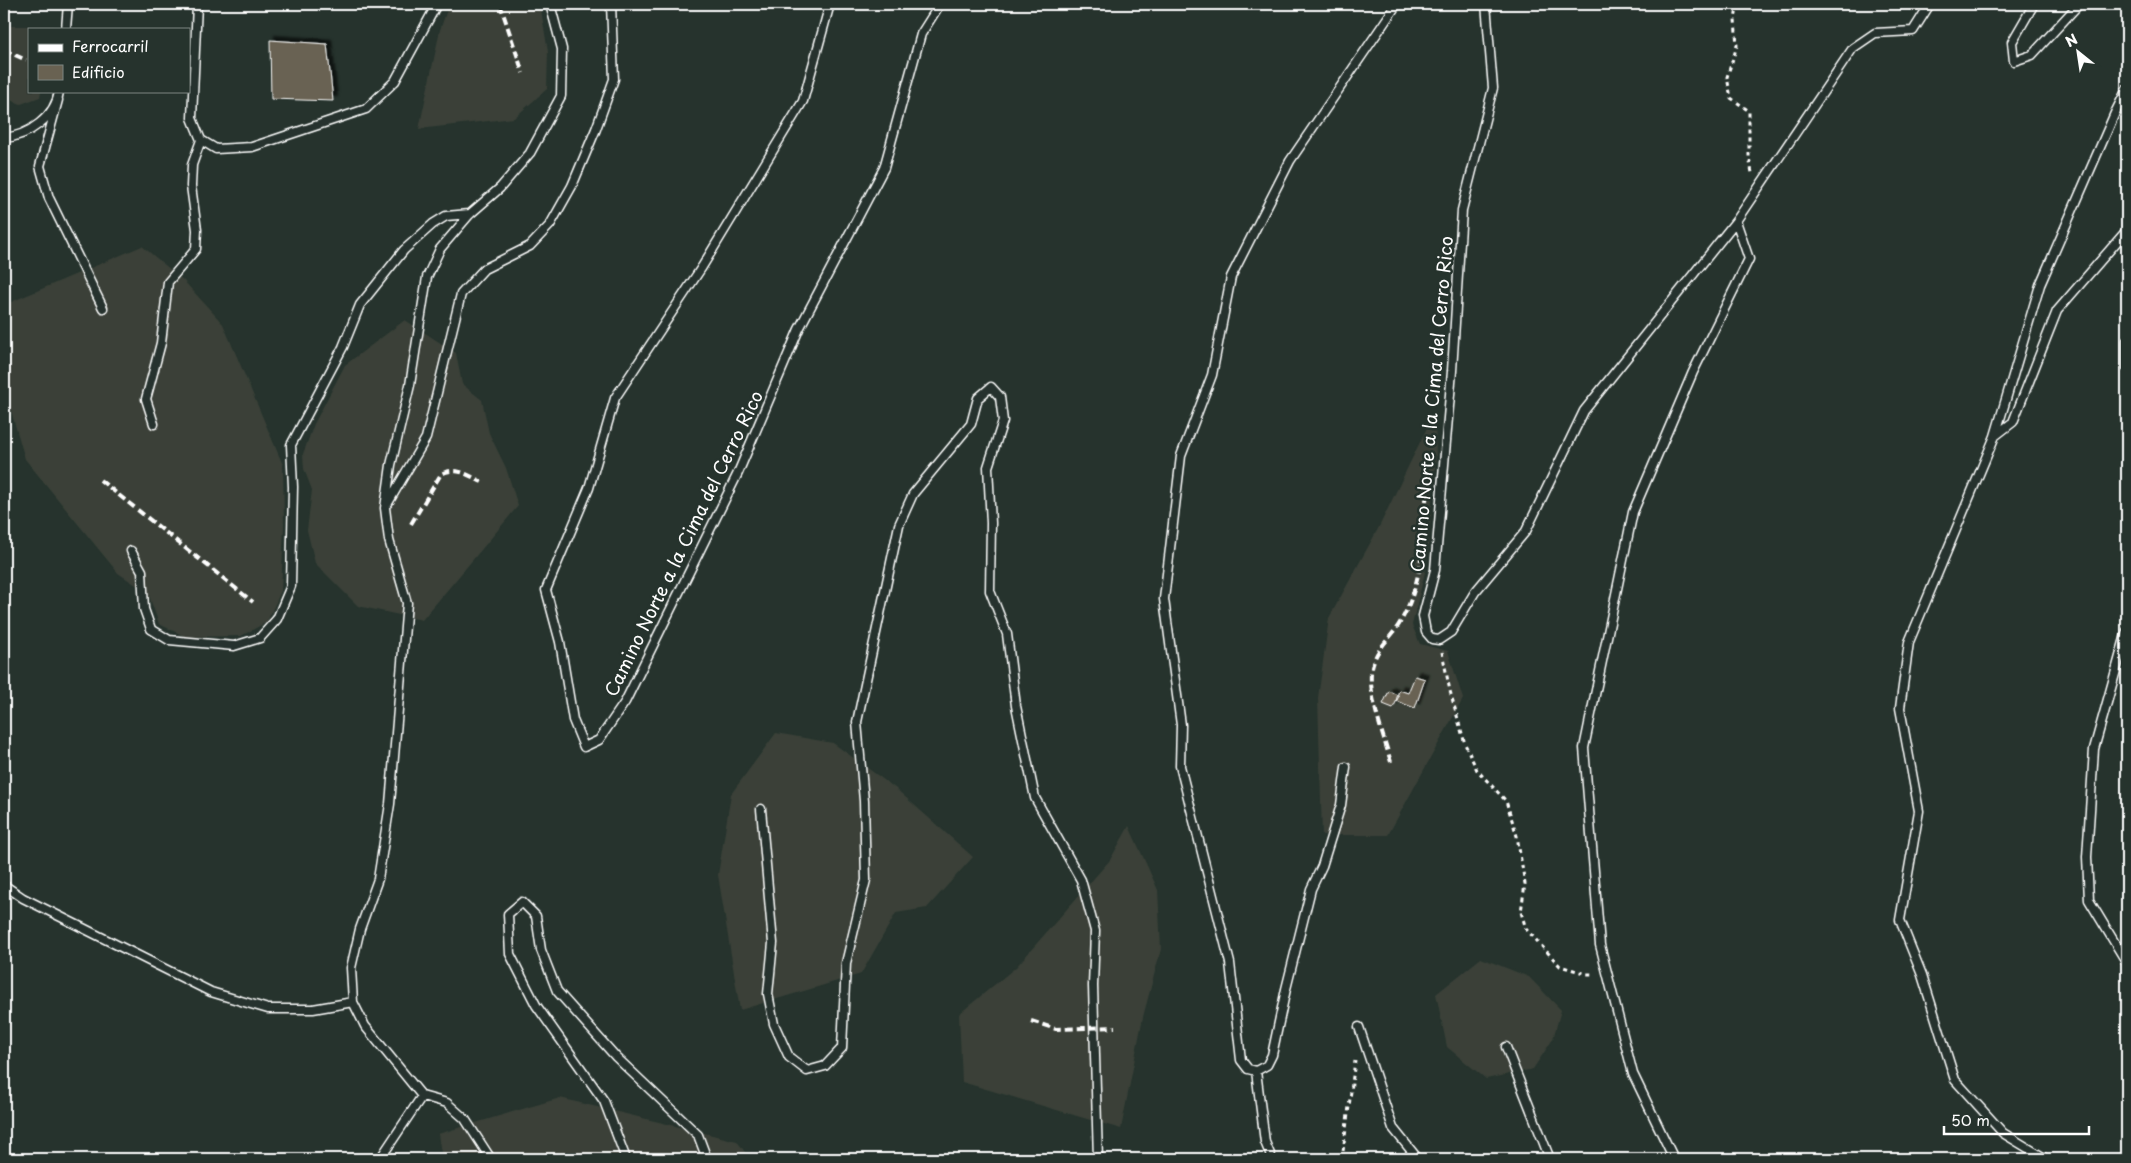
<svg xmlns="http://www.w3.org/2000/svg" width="2131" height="1163" font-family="'Playpen Sans',sans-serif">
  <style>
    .built { fill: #3a4138 }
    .building { fill: #696252; stroke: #fff; filter: url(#shadow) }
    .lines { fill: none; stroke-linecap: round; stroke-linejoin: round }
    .lane-casing { stroke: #fff; stroke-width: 11 }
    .path { stroke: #fff; stroke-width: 3; stroke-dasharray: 4 4; stroke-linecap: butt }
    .lane { stroke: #26332d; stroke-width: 8 }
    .rail { stroke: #fff; stroke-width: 4; stroke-dasharray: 8 4; stroke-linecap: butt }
    .labels { text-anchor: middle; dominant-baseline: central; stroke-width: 5; stroke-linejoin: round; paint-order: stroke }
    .street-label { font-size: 18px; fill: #fff; stroke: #26332d }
  </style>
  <defs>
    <filter id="shadow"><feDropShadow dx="4.5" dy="-4.5" stdDeviation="1" flood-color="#0009"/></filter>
  </defs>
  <rect width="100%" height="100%" fill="#26332d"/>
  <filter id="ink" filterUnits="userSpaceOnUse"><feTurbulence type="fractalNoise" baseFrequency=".02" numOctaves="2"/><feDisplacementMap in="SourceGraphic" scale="10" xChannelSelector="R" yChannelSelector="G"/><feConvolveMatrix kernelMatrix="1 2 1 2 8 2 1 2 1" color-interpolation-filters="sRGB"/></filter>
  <g filter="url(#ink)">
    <path class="built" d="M449,4H536L541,10L548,52L547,89L514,118L419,129L440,30Z
      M4,20L10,26H53V29H29V91H41L40,97L21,104L4,98Z
      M142,246L183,280L223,324L283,465L284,525L281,591L267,622L241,636L186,637L159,624L148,593L118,573L25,459L4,387V305Z
      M405,320L456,353L462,384L482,400L489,433L506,468L518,506L422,620L358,606L315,563L307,530L312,490L304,469L303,454L314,424L345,365Z
      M1435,411L1436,457L1426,568L1412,625L1420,644L1448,651L1463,699L1388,835H1322L1318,698L1329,618L1379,527Z
      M776,733L833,743L895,788L973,857L927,908L896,913L861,974L740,1010L718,875L731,794Z
      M1129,826L1158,890L1161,949L1143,1017L1121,1129L962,1082L959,1014L1016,967L1110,860Z
      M1481,958L1529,977L1561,1010L1553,1039L1533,1069L1486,1079L1447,1047L1436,994Z
      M560,1098L737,1141L750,1159H442L438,1134Z"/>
    <path class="building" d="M270,40L327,44L333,101L271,99Z
      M1415,676L1425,679L1415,708L1396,701L1399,690L1408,693Z
      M1389,691L1399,696L1393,708L1383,704Z"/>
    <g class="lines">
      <g class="lane-casing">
        <path id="lane" d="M197,4L192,118L201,140L216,149L252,147L366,109L395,81L437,4
          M830,4L803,101L702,267L615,398L589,488L546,590L560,642L573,720L584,747L599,740L625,702L738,473L799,329L884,168L921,34L940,4
          M1486,4L1493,88L1462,210L1452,371L1435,570L1423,616L1426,632L1432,639L1439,640L1451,632L1475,592L1526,531L1584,411L1736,221L1853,48L1875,33L1913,31L1930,4
          M2034,4L2012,42L2014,61L2032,55L2079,4
          M66,29L68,4
          M2127,89L2115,113L2040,285L1995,436L2013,422L2057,311L2127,230
          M58,100L40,166L49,198L103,308
          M4,138C28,136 56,117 59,91
          M2127,341V367
          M154,424L146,399L161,343L168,282L196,249L197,230L191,186L192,165L201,140
          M1995,436L1909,642L1900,708L1919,811L1900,920L1922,975L1955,1080L2003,1133L2046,1159
          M388,503L426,438L461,294L484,269L530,246L550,225L572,186L596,129L614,79L611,4
          M131,551L142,571L144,609L151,629L169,640L234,646L260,638L277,619L291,586L293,487L291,445L343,347L360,305L404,250L433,224L446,216L470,214
          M2127,631L2094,749L2087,857L2089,900L2127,963
          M1346,767L1341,805L1322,866L1311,889L1286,989L1272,1055L1267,1065L1256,1071L1248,1069L1241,1060L1230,963L1180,766L1181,725L1164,599L1181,456L1212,375L1231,277L1290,161L1397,4
          M761,809L773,943L768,994L774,1024L789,1057L807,1071L825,1066L842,1048L846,963L866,880L864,801L857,722L899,525L913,494L971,424L978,398L991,387L1000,397L1003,421L988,467L991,523L990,591L1007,634L1016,706L1035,798L1081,880L1095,931L1093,986L1098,1159
          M4,885L23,898L211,992L268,1009H313L353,1002
          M1359,1027L1393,1128L1418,1159
          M1506,1047L1550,1159
          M1256,1071L1265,1142L1272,1159
          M380,1159L422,1096
          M491,1159L465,1119L447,1103L422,1096L365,1026L353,1002L351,968L360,929L378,879L390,804L407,603L389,540L385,508L391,465L410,385L427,277L440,249L470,214L500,188L530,153L561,96L562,49L550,4
          M626,1159L604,1101L536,1005L510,954L508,914L522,902L536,916L541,950L557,991L616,1057L698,1135L707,1159
          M1674,1159L1633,1074L1600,945L1584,748L1633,512L1693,372L1749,259L1736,221"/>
      </g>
      <path class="path" d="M1738,4L1735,19L1737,46L1727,77L1731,98L1749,111V157L1752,173
        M1442,652L1450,691L1465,744L1477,770L1506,801L1517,836L1525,884L1521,912L1526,929L1560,966L1587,974H1595
        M1342,1159L1355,1061"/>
      <use href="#lane" class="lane"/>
      <path class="rail" d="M500,4L523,73
        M4,50L26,60
        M100,480L253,602
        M411,524L441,474C456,466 468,475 482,482
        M1391,762C1384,738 1369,697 1371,673C1374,648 1390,641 1401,621C1424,580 1424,531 1427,485
        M1031,1021L1056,1029L1115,1027"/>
    </g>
  </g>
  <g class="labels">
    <g class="street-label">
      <text transform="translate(1431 404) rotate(-85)">Camino Norte a la Cima del Cerro Rico</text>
      <text transform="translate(683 543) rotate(-64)">Camino Norte a la Cima del Cerro Rico</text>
    </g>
  </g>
  <rect width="2131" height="1163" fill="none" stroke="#26332d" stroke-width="20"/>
  <rect x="10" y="10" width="2111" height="1143" fill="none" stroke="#fff" stroke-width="2" filter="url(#ink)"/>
  <rect x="28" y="28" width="162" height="65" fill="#26332d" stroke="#7d8581"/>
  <rect x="38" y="44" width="25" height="8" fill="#ffffff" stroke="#7d8581"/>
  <text x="72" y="52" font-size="15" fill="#ffffff">Ferrocarril</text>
  <rect x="38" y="65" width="25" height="15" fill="#696252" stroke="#7d8581"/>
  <text x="72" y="78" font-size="15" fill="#ffffff">Edificio</text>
  <g transform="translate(2078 52) rotate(330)" stroke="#26332d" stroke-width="4" paint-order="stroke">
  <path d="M0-4L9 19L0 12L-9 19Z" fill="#ffffff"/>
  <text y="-8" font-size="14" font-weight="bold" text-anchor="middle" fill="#ffffff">N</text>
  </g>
  <path d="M1944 1126v8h145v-8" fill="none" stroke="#ffffff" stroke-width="2.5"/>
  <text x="1951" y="1126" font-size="15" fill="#ffffff" stroke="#26332d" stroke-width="4" paint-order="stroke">50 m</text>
</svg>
